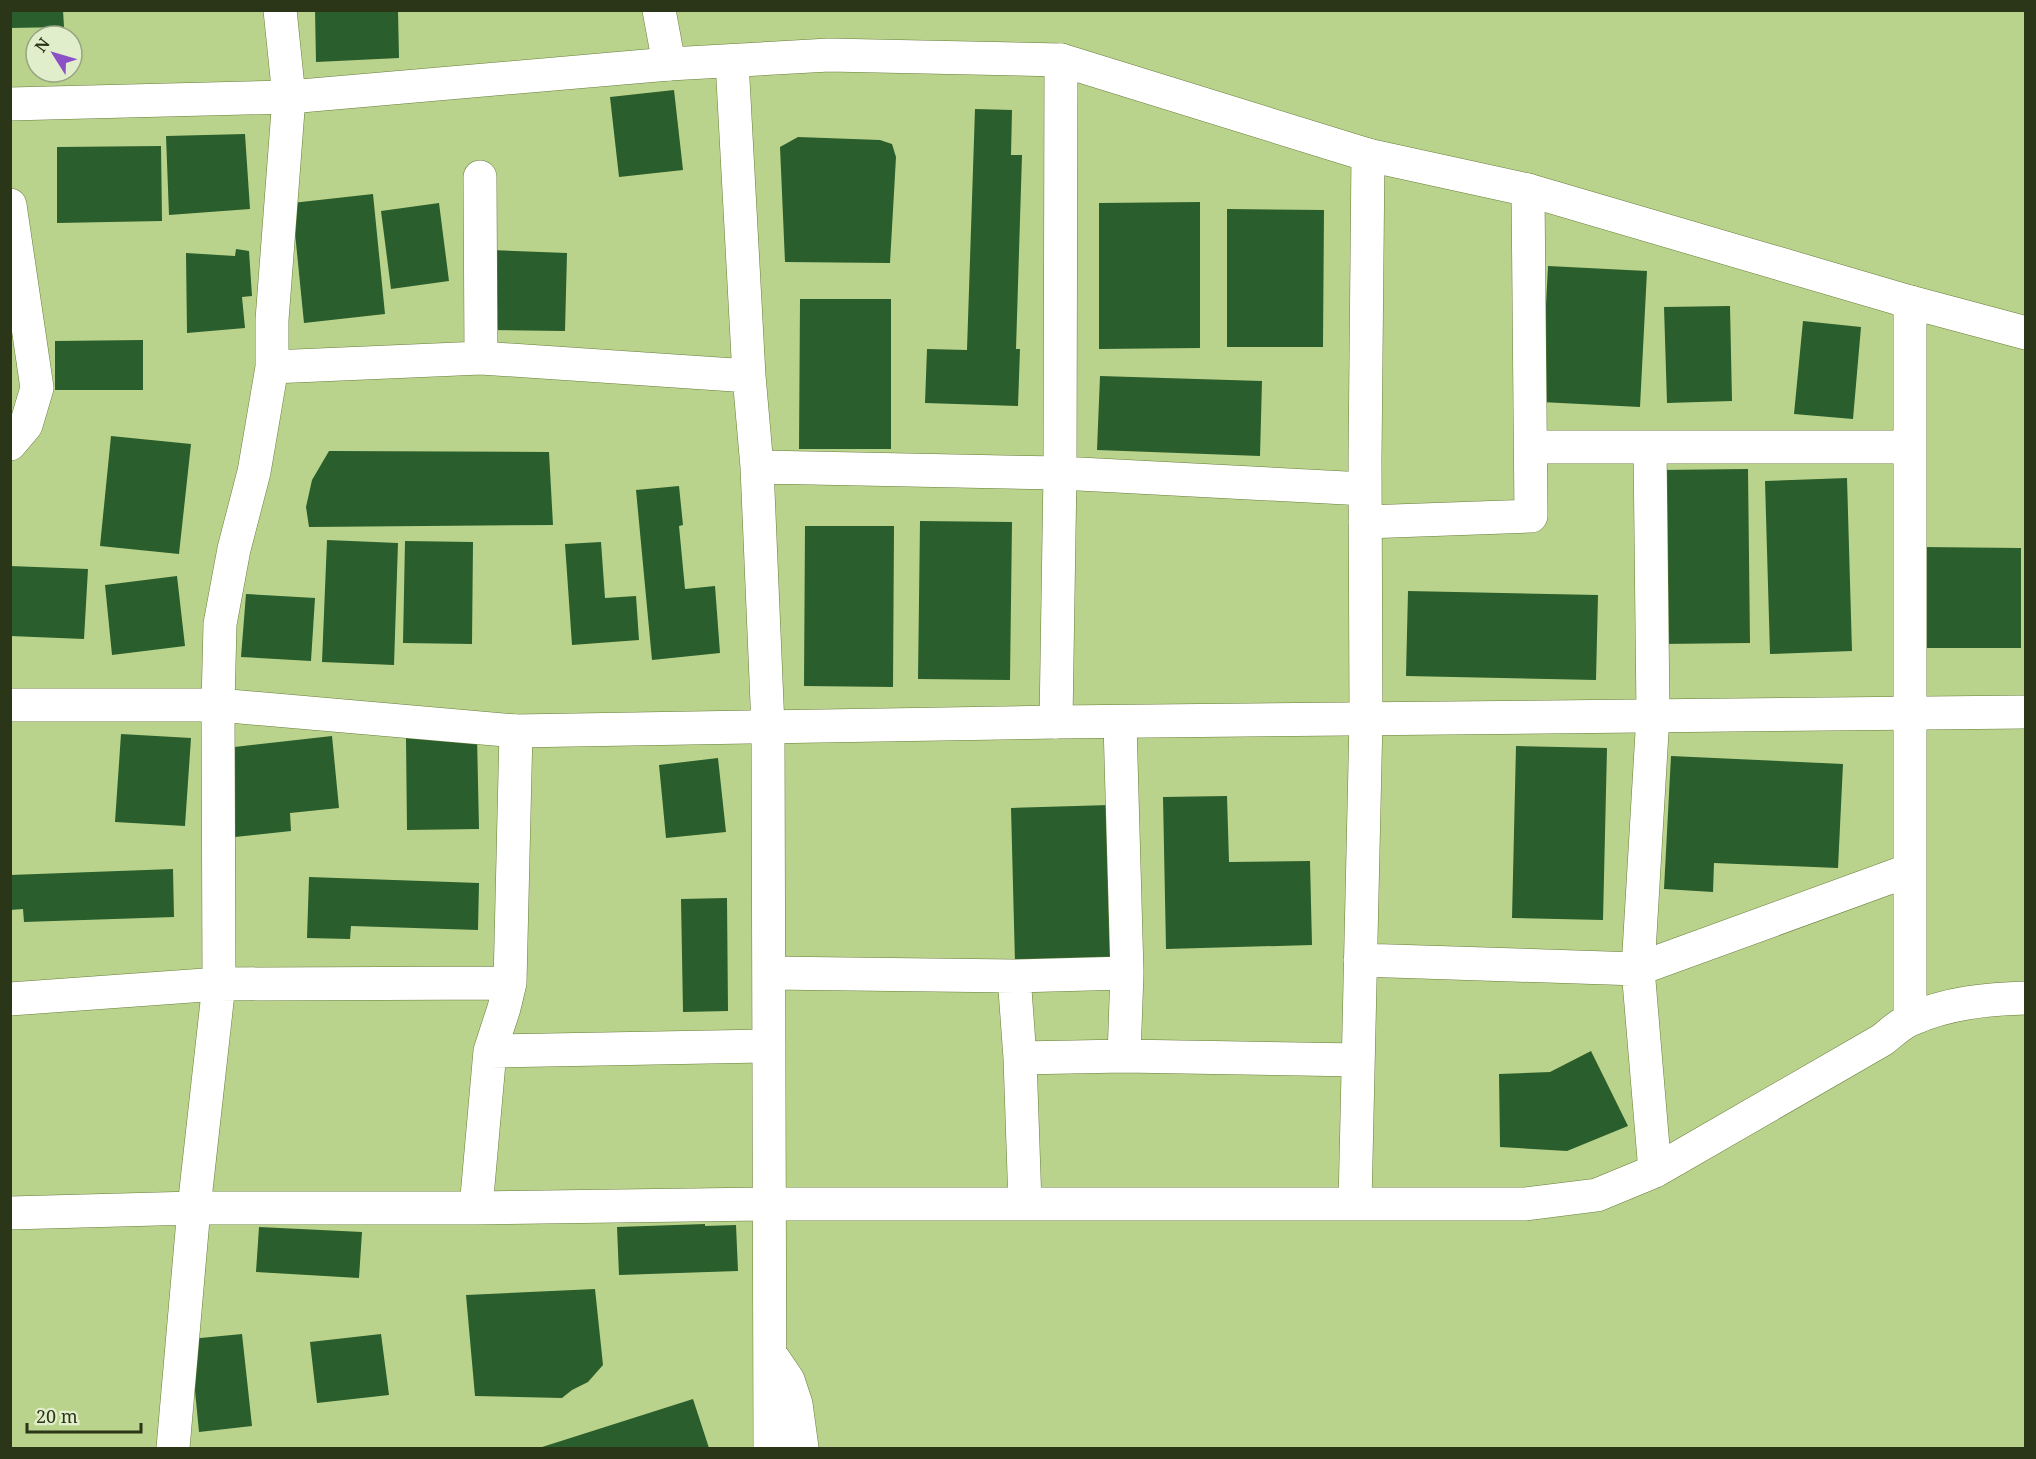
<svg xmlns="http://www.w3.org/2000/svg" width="2036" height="1459" font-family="'Noto Serif',serif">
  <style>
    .building { fill: #2a5e2c }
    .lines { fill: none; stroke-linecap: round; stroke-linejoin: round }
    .minor-casing { stroke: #677d39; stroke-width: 34 }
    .tertiary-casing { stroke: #677d39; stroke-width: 34 }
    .minor { stroke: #fff; stroke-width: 33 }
    .tertiary { stroke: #fff; stroke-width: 33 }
  </style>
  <rect width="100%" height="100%" fill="#bad38c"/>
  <path class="building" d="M10,10H63L64,27L10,28Z
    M315,10H398L399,58L316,62Z
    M674,90L683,170L619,177L610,97Z
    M975,109L1012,110L1011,155H1022L1016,349H1020L1018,406L925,403L927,349L967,350Z
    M245,134L250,209L169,215L166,136Z
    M798,137L880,140L892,144L896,157L890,263L785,262L780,147Z
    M161,146L162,221L57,223V147Z
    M373,194L385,314L304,323L292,203Z
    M1200,202V348L1099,349V203Z
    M439,203L449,281L391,289L381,211Z
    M1227,209L1324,210L1323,347H1227Z
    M236,249L249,251L252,296L242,297L245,328L187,333L186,253L235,256Z
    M491,250L567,253L565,331L489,330Z
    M1548,266L1647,271L1640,407L1541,402Z
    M800,299H891V449H799Z
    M1730,306L1732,401L1667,403L1664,307Z
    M1803,321L1861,327L1853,419L1794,414Z
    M143,340V390H55V341Z
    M1100,376L1262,381L1260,456L1097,450Z
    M111,436L191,444L179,554L100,546Z
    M329,451L549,452L553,525L309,527L306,507L312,480Z
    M1748,469L1750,643L1660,644L1659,470Z
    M1847,478L1852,651L1770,654L1765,481Z
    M679,486L683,525L679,526L685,589L715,586L720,653L652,660L636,490Z
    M920,521L1012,522L1010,680L918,679Z
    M805,526H894L893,687L804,686Z
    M327,540L398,543L394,665L322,662Z
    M405,541L473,542L472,644L403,643Z
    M601,542L605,598L636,596L639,640L572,645L565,544Z
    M1923,547L2021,548V648H1922Z
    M10,566L88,569L84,639L10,636Z
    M177,576L185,646L112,655L105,585Z
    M1408,591L1598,595L1596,680L1406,676Z
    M246,594L315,598L311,661L241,657Z
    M121,734L191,738L185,826L115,822Z
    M332,736L339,808L290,813L291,831L235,837L226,748Z
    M477,736L479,829L407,830L406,738Z
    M1516,746L1607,748L1603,920L1512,918Z
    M1671,756L1843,764L1838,868L1714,863L1713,892L1664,889Z
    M718,758L726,832L666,838L659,765Z
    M1227,796L1229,862L1310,861L1312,945L1166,949L1163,797Z
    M1110,805L1114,959L1015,963L1011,808Z
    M173,869L174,917L24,922L23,909L10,910V875Z
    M309,877L479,883L478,930L351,926L350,939L307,938Z
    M727,898L728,1011L683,1012L681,899Z
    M1591,1051L1628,1126L1567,1151L1500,1147L1499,1074L1550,1072Z
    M705,1224V1226L736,1225L738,1271L619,1275L617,1227Z
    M259,1227L362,1232L359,1278L256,1272Z
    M595,1289L603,1365L588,1382L572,1390L562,1398L475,1396L466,1295Z
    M242,1334L252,1426L199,1432L190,1339Z
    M381,1334L389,1395L317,1403L310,1342Z
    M693,1399L709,1448H539Z"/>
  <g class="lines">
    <g class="minor-casing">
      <path id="minor" d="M659,10L669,64
        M732,61L749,376L757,467L768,727L770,1448
        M480,177L481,358
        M10,205L37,388L26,425L10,444
        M272,367L481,358L749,376
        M1531,447H1910
        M1650,447L1653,715L1638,969L1655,1171
        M757,467L1060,473L1365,489
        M1365,522L1531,516L1528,190
        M1056,722L1060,473L1061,60
        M1120,723L1127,973L1124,1056
        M1360,960L1638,969L1910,870
        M769,973L1014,976L1127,973
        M1014,976L1020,1058L1025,1204
        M10,999L219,984L510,983
        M1910,1019V302
        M490,1051L769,1046
        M1020,1058L1124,1056L1358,1060
        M1355,1204L1366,719L1365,459L1368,155
        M476,1208L490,1051L504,1008L510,983L516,731
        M10,1213L194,1208H476L769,1204H1526L1597,1195L1655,1171L1882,1040C1891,1033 1901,1023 1912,1019C1947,1003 1987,999 2026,998
        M771,1355L788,1380L796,1404L802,1448
        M173,1448L194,1208L219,984L218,705L220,624L234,549L254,472L272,367V320L289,97L280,10"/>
    </g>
    <g class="tertiary-casing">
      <path id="tertiary" d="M10,104L289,97L669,64L829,55L1061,60L1368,155L1528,190L1910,302L2026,333
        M10,705H218L516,731L1056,722L2026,712"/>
    </g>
    <use href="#minor" class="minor"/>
    <use href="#tertiary" class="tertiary"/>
  </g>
  <rect width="2036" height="1459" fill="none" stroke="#2b3518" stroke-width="24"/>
  <g transform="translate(54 54) rotate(307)"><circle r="28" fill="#e1eecb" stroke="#98a483" stroke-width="1.5"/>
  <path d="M0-4.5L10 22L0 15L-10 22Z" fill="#8b50c6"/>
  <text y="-9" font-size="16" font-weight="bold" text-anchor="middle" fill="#2b3518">N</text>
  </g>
  <path d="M27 1423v9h114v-9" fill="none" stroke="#2b3518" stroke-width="3"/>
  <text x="36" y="1423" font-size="18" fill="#2b3518" stroke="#e1eecb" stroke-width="4.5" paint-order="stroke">20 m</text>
</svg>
